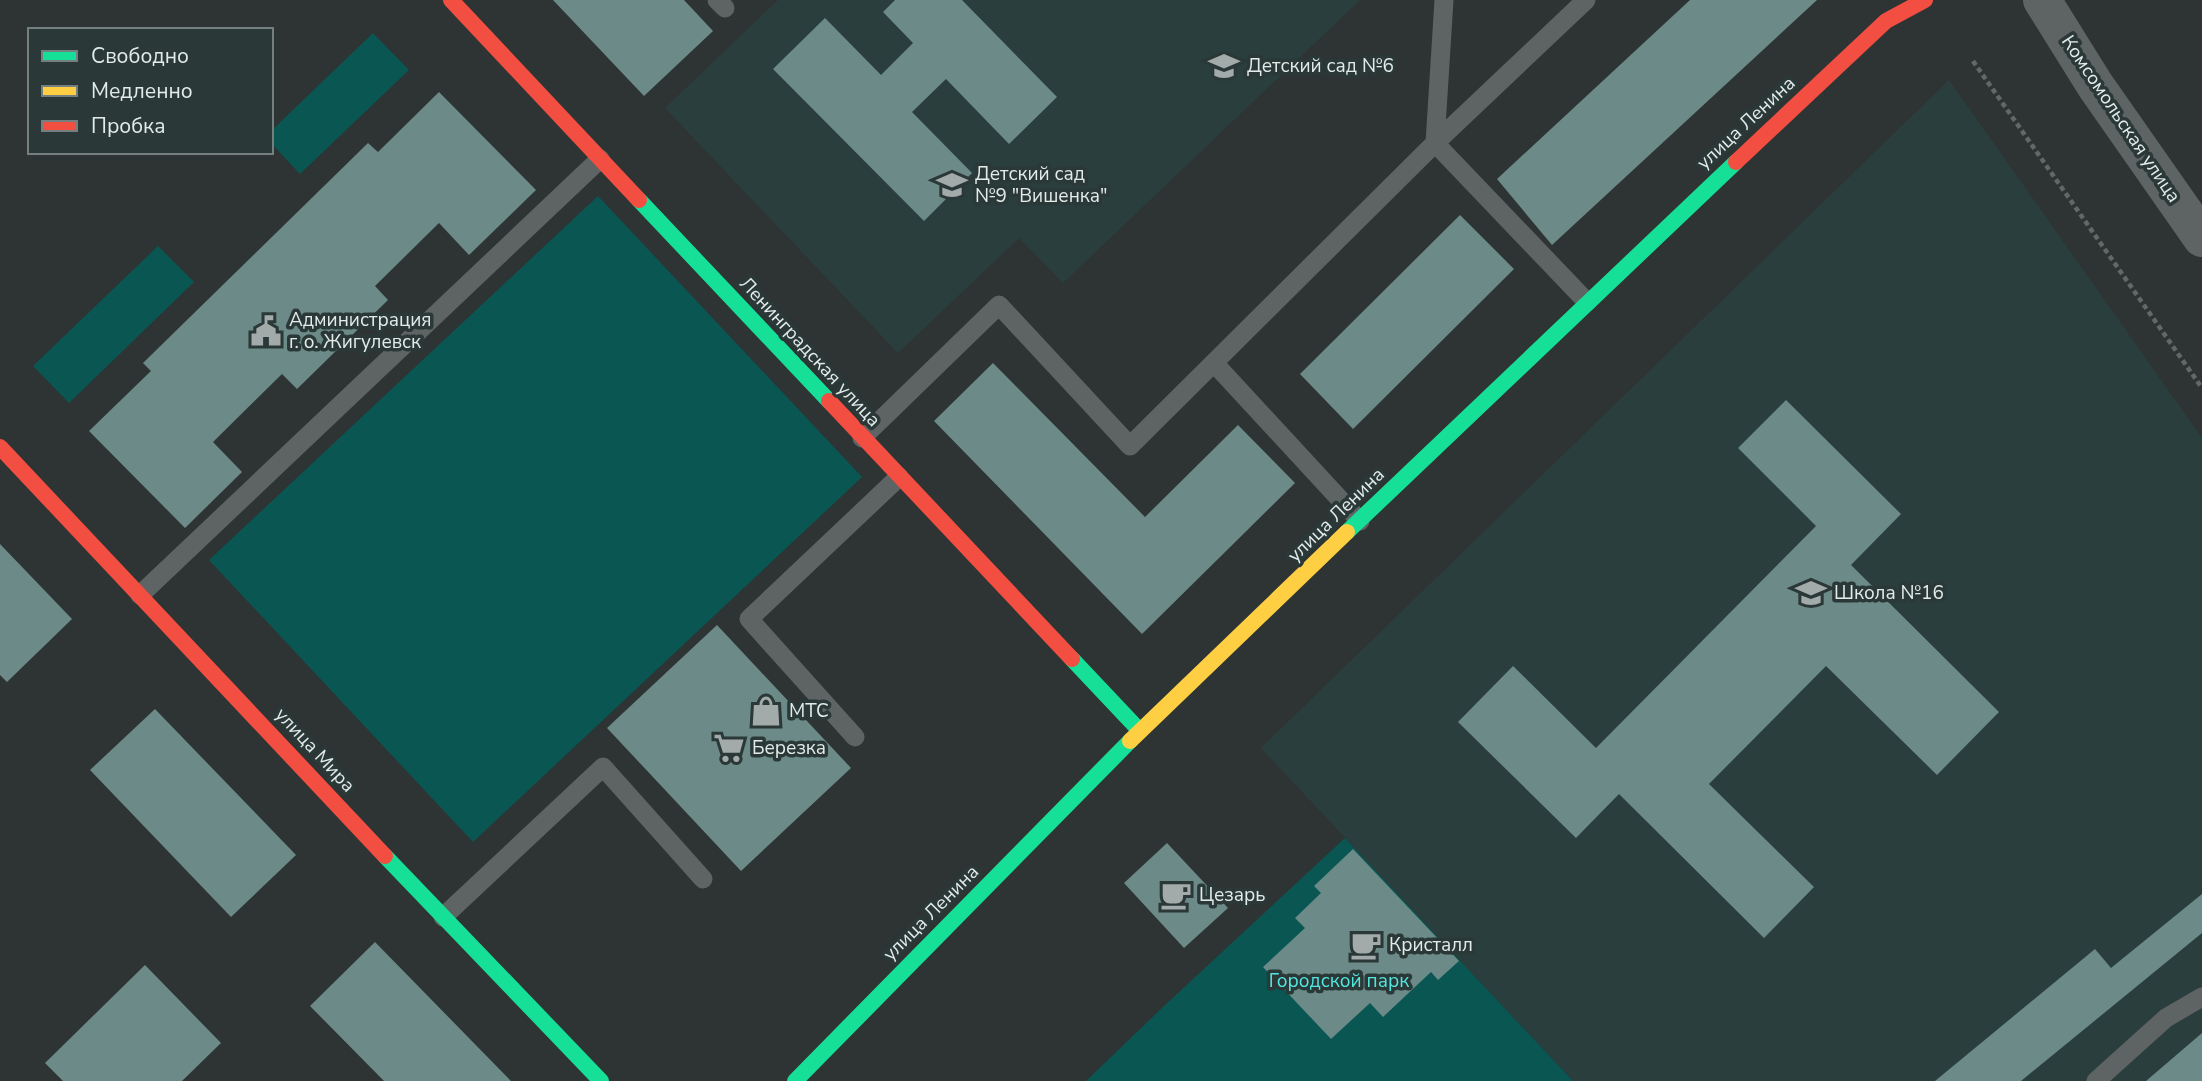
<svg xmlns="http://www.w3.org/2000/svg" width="2202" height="1081" font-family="'Nunito Sans',sans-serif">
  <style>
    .built { fill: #2b3e3e }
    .green { fill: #095653 }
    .building { fill: #6b8a88 }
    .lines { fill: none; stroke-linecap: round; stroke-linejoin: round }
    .path { stroke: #636767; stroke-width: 4.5; stroke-dasharray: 5 3.5; stroke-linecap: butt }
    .lane { stroke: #5e6363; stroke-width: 19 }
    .street { stroke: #5e6363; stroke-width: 38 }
    .fast { stroke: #16e098; stroke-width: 16 }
    .slow { stroke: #ffcf43; stroke-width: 16 }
    .jam { stroke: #f24e42; stroke-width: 16 }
    .labels { text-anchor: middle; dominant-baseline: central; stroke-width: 7; stroke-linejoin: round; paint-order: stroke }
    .poi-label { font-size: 19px; fill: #e2ebea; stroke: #2a3837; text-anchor: start }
    .street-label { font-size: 19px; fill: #e2ebea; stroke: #2a3837 }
    .park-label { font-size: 19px; fill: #53e5df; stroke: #2a3837 }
  </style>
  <rect width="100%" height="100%" fill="#2e3434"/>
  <path class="built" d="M778,0H1360L1063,283L1019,238L898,353L665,108Z
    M1949,80L2202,438V1081H1573L1261,748Z"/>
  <path class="green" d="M373,33L409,70L300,174L271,143V131Z
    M598,196L862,477L473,842L209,560Z
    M158,246L194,282L69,403L33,366Z
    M1345,838L1573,1081H1086L1164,1006Z"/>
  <path class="building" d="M553,0H684L713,31L644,96Z
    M895,0H962L1057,97L1009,144L946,79L912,112L972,173L924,221L773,69L825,18L881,75L913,43L883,12Z
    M1690,0H1817L1552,245L1497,179Z
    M439,92L536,190L469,255L439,223L375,286L388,300L297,389L282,374L213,442L242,472L185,528L89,431L151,371L143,363L368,143L378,152Z
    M1460,215L1514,269L1353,429L1300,374Z
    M993,363L1145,517L1238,425L1295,483L1142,634L934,421Z
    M1786,400L1901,514L1851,565L1999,712L1937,775L1826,666L1709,784L1814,887L1764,938L1619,794L1576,838L1458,722L1513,666L1596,748L1816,526L1738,448Z
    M0,544L72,619L7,682L0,675Z
    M717,625L851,768L741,871L607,728Z
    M155,709L296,855L231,917L90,770Z
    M1167,843L1228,908L1184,948L1124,883Z
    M1353,849L1459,961L1438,980L1431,972L1383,1017L1370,1003L1331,1039L1263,967L1305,928L1295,918L1321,893L1314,886Z
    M2202,894V933L2021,1081H1935L2095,949L2111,968Z
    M375,942L511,1081H384L310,1006Z
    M145,965L221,1043L182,1081H63L45,1063Z
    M2202,1033V1081H2146Z"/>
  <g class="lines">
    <path class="path" d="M1973,61L2202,388"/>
    <path class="lane" d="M717,0L725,8
      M1444,0L1435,143L1587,302
      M1215,364L1360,521
      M862,438L999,305L1130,446L1435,143L1586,0
      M140,595L600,159
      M855,737L749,619L899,477
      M443,917L603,767L703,879
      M2096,1081L2166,1018L2202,997"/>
    <path class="street" d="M2042,0L2095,85L2202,238"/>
    <path class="fast" d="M639,200L829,401
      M1347,532L1736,162
      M1072,659L1140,731
      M385,856L601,1081
      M795,1081L1130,741"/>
    <path class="slow" d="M1130,741L1347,532"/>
    <path class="jam" d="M451,0L639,200
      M1736,162L1886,21L1925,0
      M829,401L1072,659
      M0,447L385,856"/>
  </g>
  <defs>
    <g id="school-bare" transform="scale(2.415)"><path d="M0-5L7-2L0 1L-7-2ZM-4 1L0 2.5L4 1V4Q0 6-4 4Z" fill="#a3abaa" stroke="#2a3837" stroke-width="2.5" paint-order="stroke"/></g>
    <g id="civic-bare" transform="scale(2.415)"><path d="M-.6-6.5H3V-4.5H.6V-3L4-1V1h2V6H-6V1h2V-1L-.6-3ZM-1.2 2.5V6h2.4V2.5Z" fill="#a3abaa" stroke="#2a3837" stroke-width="2.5" paint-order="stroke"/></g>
    <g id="shop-bare" transform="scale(2.415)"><path d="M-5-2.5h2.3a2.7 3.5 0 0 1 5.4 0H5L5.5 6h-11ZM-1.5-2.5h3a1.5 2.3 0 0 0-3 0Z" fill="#a3abaa" stroke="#2a3837" stroke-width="2.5" paint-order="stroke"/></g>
    <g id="supermarket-bare" transform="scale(2.415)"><path d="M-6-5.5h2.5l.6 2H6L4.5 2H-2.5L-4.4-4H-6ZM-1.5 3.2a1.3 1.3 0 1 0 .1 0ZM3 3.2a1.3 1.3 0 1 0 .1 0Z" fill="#a3abaa" stroke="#2a3837" stroke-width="2.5" paint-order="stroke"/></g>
    <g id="cafe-bare" transform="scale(2.415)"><path d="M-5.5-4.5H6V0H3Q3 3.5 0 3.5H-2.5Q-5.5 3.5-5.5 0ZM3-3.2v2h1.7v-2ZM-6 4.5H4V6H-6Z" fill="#a3abaa" stroke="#2a3837" stroke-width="2.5" paint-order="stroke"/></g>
  </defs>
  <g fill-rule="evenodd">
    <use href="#school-bare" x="1224" y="66"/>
    <use href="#school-bare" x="952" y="185"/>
    <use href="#civic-bare" x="266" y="331"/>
    <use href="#school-bare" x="1811" y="593"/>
    <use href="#shop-bare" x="766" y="711"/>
    <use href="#supermarket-bare" x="729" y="748"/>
    <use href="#cafe-bare" x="1176" y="895"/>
    <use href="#cafe-bare" x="1366" y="945"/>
  </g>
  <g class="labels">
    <g class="poi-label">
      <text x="1247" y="66">Детский сад №6</text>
      <text x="975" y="174">Детский сад<tspan x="975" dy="22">№9 "Вишенка"</tspan></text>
      <text x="289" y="320">Администрация<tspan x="289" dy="22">г. о. Жигулевск</tspan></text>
      <text x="1834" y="593">Школа №16</text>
      <text x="789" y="711">МТС</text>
      <text x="752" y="748">Березка</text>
      <text x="1199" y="895">Цезарь</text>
      <text x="1389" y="945">Кристалл</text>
    </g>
    <g class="street-label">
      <text transform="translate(2121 119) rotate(56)">Комсомольская улица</text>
      <text transform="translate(1746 123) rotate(-43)">улица Ленина</text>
      <text transform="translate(810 352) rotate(47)">Ленинградская улица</text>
      <text transform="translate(1336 515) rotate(-44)">улица Ленина</text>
      <text transform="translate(315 750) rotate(47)">улица Мира</text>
      <text transform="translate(931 913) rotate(-45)">улица Ленина</text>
    </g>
    <g class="park-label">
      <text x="1339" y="981">Городской парк</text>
    </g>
  </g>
  <rect x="28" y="28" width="245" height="126" fill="#2a3837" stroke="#74807f" stroke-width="2"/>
  <rect x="42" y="51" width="35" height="10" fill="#16e098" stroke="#74807f" stroke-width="2"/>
  <text x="91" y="63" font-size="21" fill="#e2ebea">Свободно</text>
  <rect x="42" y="86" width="35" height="10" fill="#ffcf43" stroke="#74807f" stroke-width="2"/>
  <text x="91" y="98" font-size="21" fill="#e2ebea">Медленно</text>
  <rect x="42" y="121" width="35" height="10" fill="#f24e42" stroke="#74807f" stroke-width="2"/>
  <text x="91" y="133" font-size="21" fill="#e2ebea">Пробка</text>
</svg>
